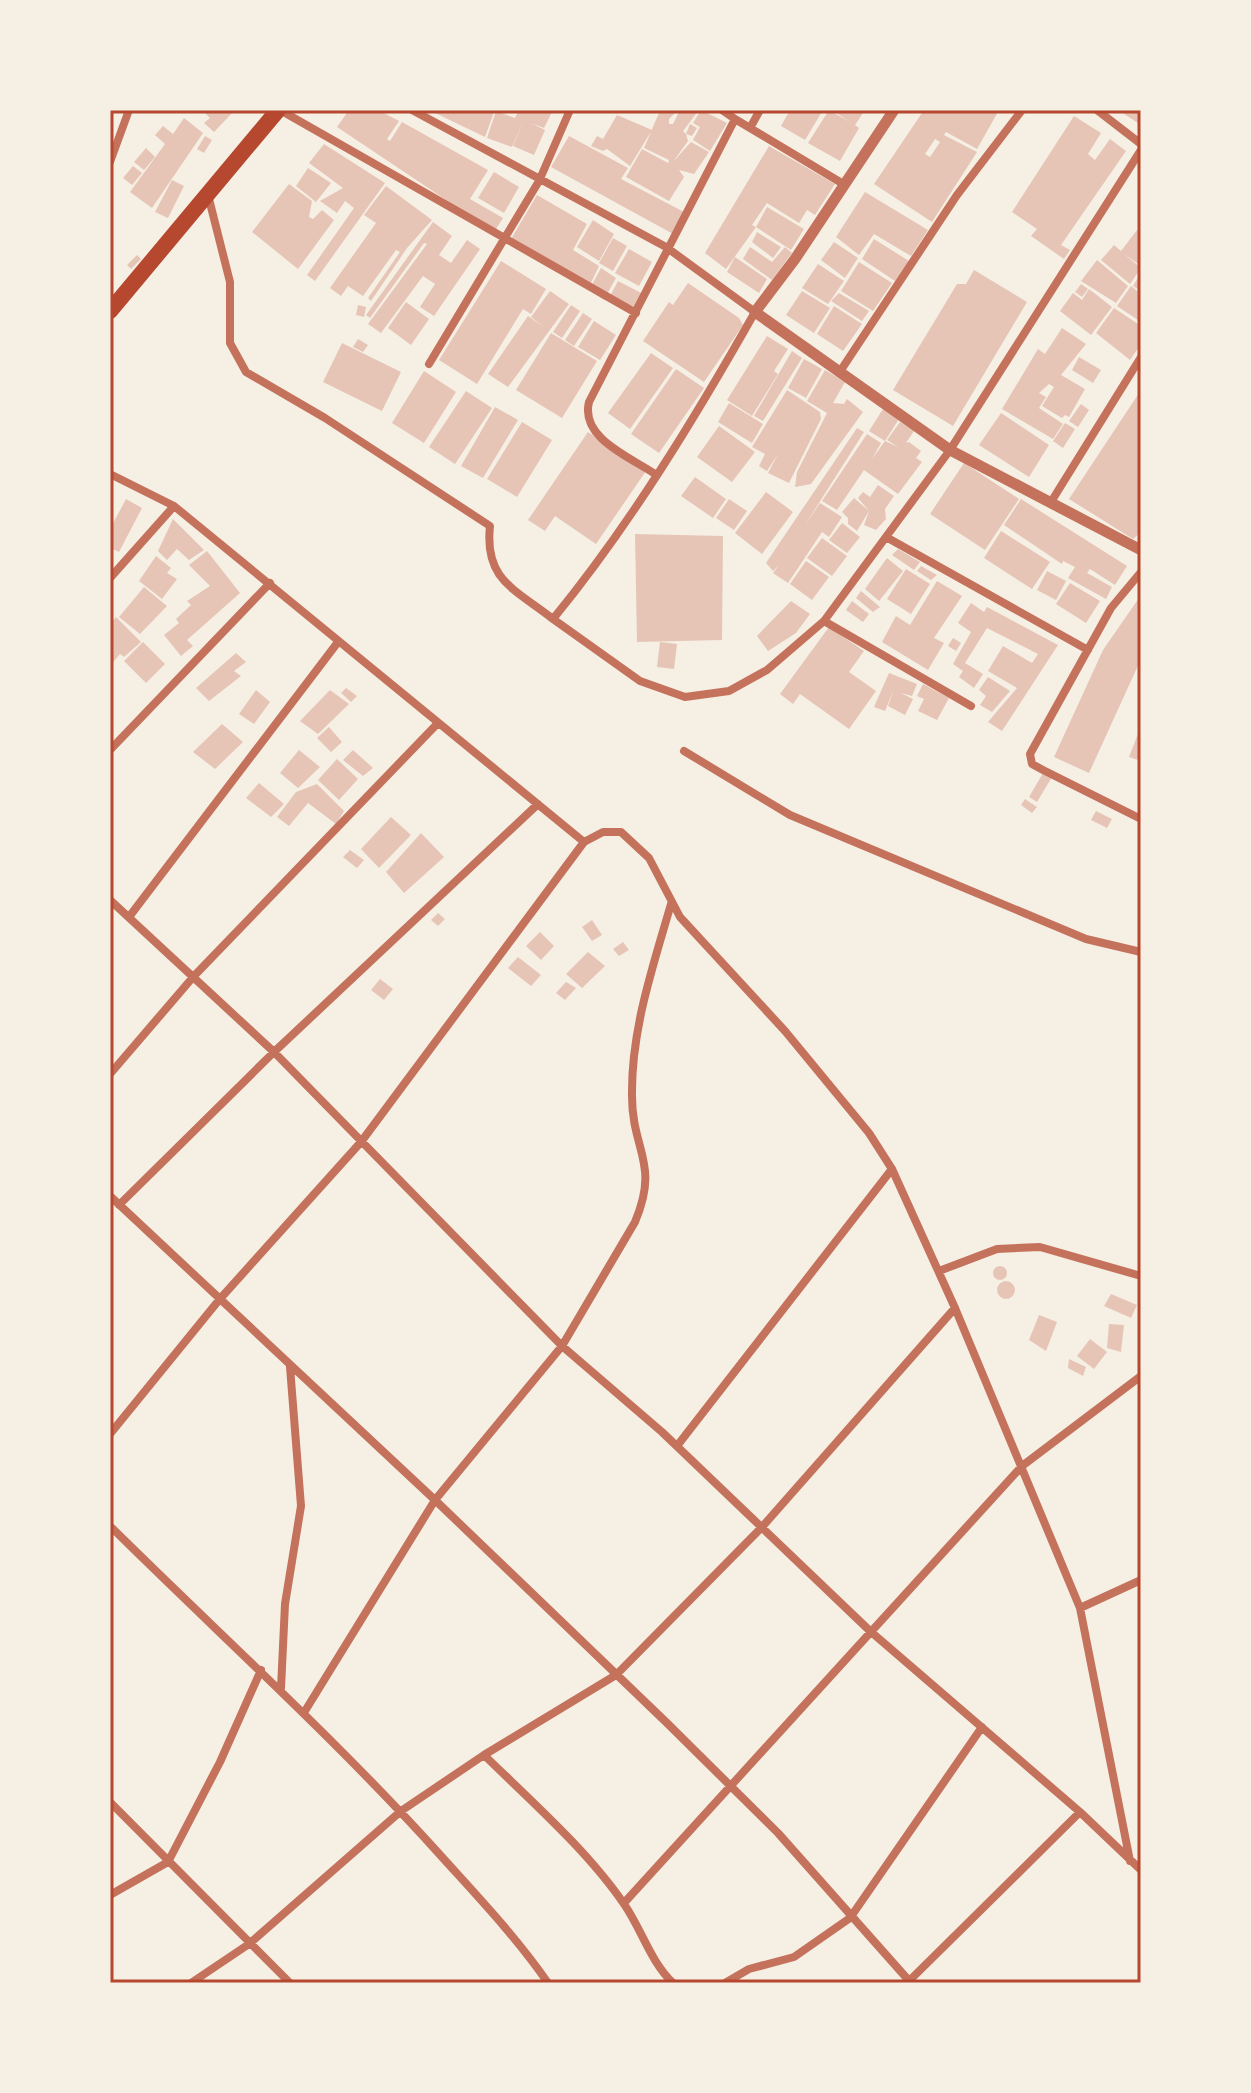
<svg xmlns="http://www.w3.org/2000/svg" width="1251" height="2093" font-family="Poppins,sans-serif">
  <style>
    .building { fill: #e6c5b7; fill-rule: evenodd }
    .lines { fill: none; stroke-linecap: round; stroke-linejoin: round }
    .minor { stroke: #c5725c; stroke-width: 8 }
    .tertiary { stroke: #c5725c; stroke-width: 11 }
    .trunk { stroke: #b5482f; stroke-width: 16 }
    .neatline { fill: none; stroke: #b5482f; stroke-width: 3 }
  </style>
  <rect width="100%" height="100%" fill="#f6efe4"/>
  <path class="building" d="M209,110L216,111L235,110L214,132L204,123L210,118L205,113Z
    M349,110H378L399,121L387,139L390,141L402,122L488,170L470,199L503,218L494,232L337,127Z
    M429,110H491L494,112L485,137Z
    M519,110H553L544,128L531,123L545,130L534,155L513,146L524,120L512,147L487,138L496,111L515,118Z
    M655,110H678L669,119V124H673L680,110H699L683,131L686,134L690,124L697,128L692,136L686,134L688,141L673,162L691,142L709,152L694,174L679,170L684,177L669,201L626,177L642,149L668,163L669,160L644,148L659,113Z
    M701,110L727,123L710,151L693,140L700,127L693,123Z
    M790,110H823L805,140L781,126Z
    M829,110L850,122L832,110H865L855,125L859,128L840,161L808,143Z
    M924,110H999L977,149L946,132L944,135L977,152L932,222L874,184ZM935,139L940,142L930,157L925,154Z
    M1118,110H1141V125Z
    M617,115L652,130L630,166L607,149L603,151L591,146L597,136L603,139Z
    M1074,116L1101,133L1088,154L1095,160L1110,139L1126,151L1061,245L1070,250L1064,259L1031,236L1037,229L1012,212Z
    M184,118L203,133L152,208L130,192L165,144L155,135L163,126L173,134Z
    M205,136L212,140L204,153L197,149Z
    M569,136L628,168L621,179L686,213L675,235L551,167Z
    M324,144L385,183L315,281L307,275L354,208L345,201L337,213L320,201L343,188L309,163Z
    M769,146L835,184L815,215L807,210L799,223L767,203L752,225L756,227L767,207L804,229L791,250L756,227L726,269L705,253Z
    M146,148L155,157L144,170L134,162Z
    M133,166L142,173L132,185L123,178Z
    M308,168L331,183L316,202L296,186Z
    M494,172L519,187L504,213L478,198Z
    M172,180L184,186L168,218L155,212Z
    M289,184L312,201L309,217L313,219L322,210L334,220L298,269L252,232Z
    M386,186L432,220L407,248L371,301L368,298L400,252L396,250L363,296L348,286L341,296L330,288L376,223L364,215Z
    M865,192L928,230L911,256L874,234L859,255L836,237Z
    M537,195L587,224L573,250L599,266L588,289L511,239Z
    M593,220L614,234L599,261L577,247Z
    M433,222L452,236L439,255L451,263L467,240L480,249L434,316L420,307L435,284L423,276L381,333L368,324L427,244L424,243L370,318L366,315Z
    M1137,230L1141,233V266L1124,254L1141,268L1130,284L1101,260L1114,245L1121,251Z
    M757,232L781,247L773,258L752,242Z
    M613,238L627,246L613,271L599,263Z
    M874,239L909,261L895,281L862,259Z
    M834,242L858,258L845,278L821,260Z
    M750,247L772,262L785,247L792,253L772,280L743,259Z
    M629,249L652,262L639,286L615,273Z
    M137,255L141,259L131,269L127,265Z
    M735,257L767,279L759,293L727,272Z
    M1097,260L1128,286L1116,303L1081,281Z
    M501,261L546,289L531,314L523,309L477,384L439,360Z
    M859,262L892,283L873,311L841,291Z
    M818,264L844,281L828,304L802,288Z
    M601,268L616,278L604,300L589,290Z
    M974,270L1027,302L953,426L893,390L957,284H966Z
    M1141,273V291L1133,286Z
    M618,281L645,295L637,310L610,296Z
    M688,283L739,318L743,325L704,382L643,341L669,302L673,305Z
    M1081,284L1088,289L1082,297L1075,292Z
    M1131,286L1141,294V322L1117,306Z
    M1089,289L1112,307L1091,335L1060,311L1073,293L1082,300Z
    M550,291L569,304L508,387L488,374L528,316L545,328L531,317Z
    M802,291L830,308L814,333L786,315Z
    M839,293L869,311L862,321L831,301Z
    M406,302L429,319L411,345L388,328Z
    M358,305L366,307L364,317L356,315Z
    M571,305L580,311L562,338L553,332Z
    M834,306L862,324L843,351L817,334Z
    M1114,308L1141,326V344L1130,360L1096,333Z
    M583,313L592,319L574,346L565,340Z
    M594,321L616,335L600,360L578,347Z
    M1062,328L1086,344L1061,375L1085,389L1069,417L1065,415L1062,418L1042,406L1054,387L1049,384L1039,393L1046,397L1039,408L1063,424L1053,439L1002,409L1038,349L1045,354Z
    M551,333L597,361L562,418L516,390Z
    M767,336L788,349L774,371L778,374L752,416L727,400Z
    M358,339L368,345L363,352L353,347Z
    M342,343L401,372L382,411L323,382Z
    M792,351L802,358L763,421L754,416Z
    M651,353L673,368L630,429L608,413Z
    M1079,357L1101,370L1093,383L1072,370Z
    M804,359L822,369L806,398L788,388Z
    M676,369L704,388L659,453L631,434Z
    M825,370L845,382L833,403L844,404L847,399L863,412L811,484L795,487L797,472L827,413L807,401Z
    M424,371L456,392L424,443L392,423Z
    M787,390L820,412L821,419L789,483L768,473L778,454L767,471L759,466L765,454L752,447Z
    M1141,390V532L1133,539L1069,499Z
    M466,391L492,408L455,464L429,447Z
    M729,403L763,424L752,443L718,422Z
    M1081,404L1089,410L1078,427L1069,421Z
    M495,407L518,420L483,478L461,466Z
    M883,409L899,419L885,441L869,431Z
    M1001,413L1049,445L1029,477L979,445Z
    M522,422L552,440L517,497L487,479Z
    M900,422L914,431L906,443L909,442L921,451L916,458L922,462L898,494L864,470L837,510L822,501L867,434L881,443L872,459L885,441L898,447L887,440Z
    M1065,423L1075,429L1063,448L1053,441Z
    M719,426L755,452L732,482L697,457Z
    M857,428L864,432L805,525L820,503L842,517L829,537L822,532L788,583L773,573L779,565L773,571L766,563Z
    M588,432L646,471L596,544L555,516L545,531L528,520Z
    M964,463L1019,499L985,550L930,514Z
    M695,477L726,499L713,518L681,496Z
    M878,485L894,496L885,509L886,519L876,530L864,525L869,511L857,531L848,524V518L842,512L854,498L869,511L858,498L863,492L870,497Z
    M766,492L793,512L762,554L735,533Z
    M126,499L142,508L119,552L110,548V529Z
    M729,499L747,511L734,530L716,518Z
    M1021,499L1127,566L1115,585L1090,569L1087,573L1112,587L1106,599L1068,578L1075,567L1063,561L1062,564L1004,525Z
    M173,519L204,550L189,560L177,549L167,560L158,551Z
    M842,523L860,537L847,553L829,540Z
    M1001,531L1050,562L1032,589L984,558Z
    M635,534L723,536L722,640L637,642Z
    M822,538L847,556L832,576L807,558Z
    M898,549L920,562L914,570L892,555Z
    M207,551L240,593L187,640L193,646L181,656L164,635L179,623L176,619L191,605L187,601L210,586L189,565Z
    M156,556L171,568L167,573L177,579L162,599L139,581Z
    M887,558L903,571L879,601L865,589Z
    M806,561L829,577L812,600L790,584Z
    M921,566L937,575L931,580L917,571Z
    M906,569L930,584L911,614L887,599Z
    M1047,571L1066,581L1056,600L1037,590Z
    M937,581L962,596L934,638L944,643L928,670L882,642L896,616L910,625Z
    M1070,583L1100,601L1086,623L1056,604Z
    M144,587L167,606L140,634L119,617Z
    M861,591L880,607L873,612L856,598Z
    M1141,595V659L1089,773L1054,757L1103,650Z
    M791,601L810,614L796,633L768,651L757,636Z
    M852,601L869,614L863,622L846,610Z
    M971,603L984,612L987,607L1058,645L1002,731L988,722L1017,688L988,671L1003,646L1032,663L1038,654L987,628L965,663L983,674L974,688L959,677L963,671L953,664L971,632L958,623Z
    M116,617L141,642L124,657L120,654L110,666V624Z
    M829,627L864,651L849,672L876,691L849,729L800,694L793,704L780,694Z
    M953,638L961,643L956,651L948,646Z
    M143,642L165,664L146,683L124,661Z
    M660,642L677,644L674,669L657,667Z
    M236,653L246,662L234,671L241,676L209,701L196,688Z
    M889,673L917,684L912,696L901,693L913,699L905,715L888,706L894,689L885,711L874,707Z
    M988,677L1010,691L992,712L980,705L986,696L979,690Z
    M923,684L949,698L937,720L918,711L924,699L917,696Z
    M346,688L357,696L351,702L341,693Z
    M256,690L270,702L254,724L239,714Z
    M330,690L349,704L318,734L300,721Z
    M222,724L243,742L215,769L193,752Z
    M1141,726V761L1129,757Z
    M329,727L342,742L331,752L317,738Z
    M299,750L320,767L298,788L280,773Z
    M353,750L373,768L363,776L343,760Z
    M337,759L358,779L339,800L318,780Z
    M1043,773L1052,777L1037,802L1029,797Z
    M259,783L284,804L271,817L246,798Z
    M317,784L344,811L336,824L308,803L289,826L277,817L296,792Z
    M1025,799L1037,807L1032,813L1021,805Z
    M1096,811L1112,819L1107,828L1091,820Z
    M391,817L411,835L379,868L361,849Z
    M421,833L444,857L404,893L386,872Z
    M350,850L364,860L357,868L343,857Z
    M438,913L445,919L438,926L431,920Z
    M592,920L602,935L592,941L582,927Z
    M540,932L554,946L541,960L526,946Z
    M623,942L629,950L619,956L613,949Z
    M588,952L605,966L582,988L566,974Z
    M518,957L541,975L531,986L508,968Z
    M380,979L393,989L384,1000L371,990Z
    M566,982L576,988L565,1000L556,993Z
    M993 1273a7 7 0 1 1 14 0a7 7 0 1 1-14 0Z
    M997 1290a9 9 0 1 1 18 0a9 9 0 1 1-18 0Z
    M1111,1294L1137,1305L1131,1318L1104,1306Z
    M1039,1315L1057,1322L1046,1351L1029,1340Z
    M1109,1324L1124,1325L1121,1352L1107,1348Z
    M1090,1339L1107,1352L1094,1369L1077,1356Z
    M1069,1359L1086,1367L1083,1376L1068,1368Z"/>
  <g class="lines">
    <path class="minor" d="M280,110L636,313
      M412,110L666,247L755,312C695,418 630,525 553,619L640,681L685,697L729,691L767,670L824,621L950,450L1141,150
      M722,110L735,119
      M1097,110L1141,144
      M750,128L845,185
      M110,162L129,110
      M208,195L230,282V343L246,372L325,418L490,526C484,580 515,589 553,619
      M429,364L539,181L570,110
      M839,373L957,195L1022,110
      M110,474L174,506L584,842
      M655,474C630,457 580,438 589,402L735,119L750,128L760,110
      M1051,502L1141,357
      M886,537L1088,650
      M1141,572L1111,608L1030,754L1032,764L1043,770L1141,819
      M110,578L174,506
      M824,621L971,706
      M110,750L270,583
      M684,751L790,815L1086,939L1141,952
      M110,900L274,1052L562,1346L662,1432L870,1631L1080,1812L1141,1870
      M129,917L338,642
      M110,1074L194,976L438,723
      M110,1196L435,1500L667,1723L778,1833L911,1983
      M119,1205L274,1052L538,804
      M939,1271L997,1249L1040,1247L1141,1276
      M110,1434L219,1300L361,1142L584,842L603,832H621L649,858L680,917L785,1031L869,1133L892,1169L955,1308L1080,1608L1130,1861
      M677,1446L892,1169
      M110,1526C221,1636 337,1740 442,1857C479,1898 517,1938 548,1983
      M1080,1608L1141,1580
      M281,1688L285,1604L301,1506L290,1367
      M305,1711L435,1500L562,1346L635,1222C660,1163 632,1151 632,1096C631,1030 653,966 671,904
      M484,1755C530,1800 588,1851 624,1904C642,1930 650,1961 673,1983
      M110,1802L290,1983
      M110,1895L168,1862L220,1762L261,1670
      M624,1903L1022,1466L1141,1376
      M191,1983L249,1944L401,1811L484,1755L616,1675L762,1527L955,1308
      M725,1983L749,1969L794,1957L850,1918L982,1727
      M907,1983L1080,1812"/>
    <path class="tertiary" d="M894,110L795,259L755,312L950,450L1141,550"/>
    <path class="trunk" d="M110,311L278,110"/>
  </g>
  <rect width="1251" height="2093" fill="none" stroke="#f6efe4" stroke-width="224"/>
  <rect x="112" y="112" width="1027" height="1869" class="neatline"/>
</svg>
